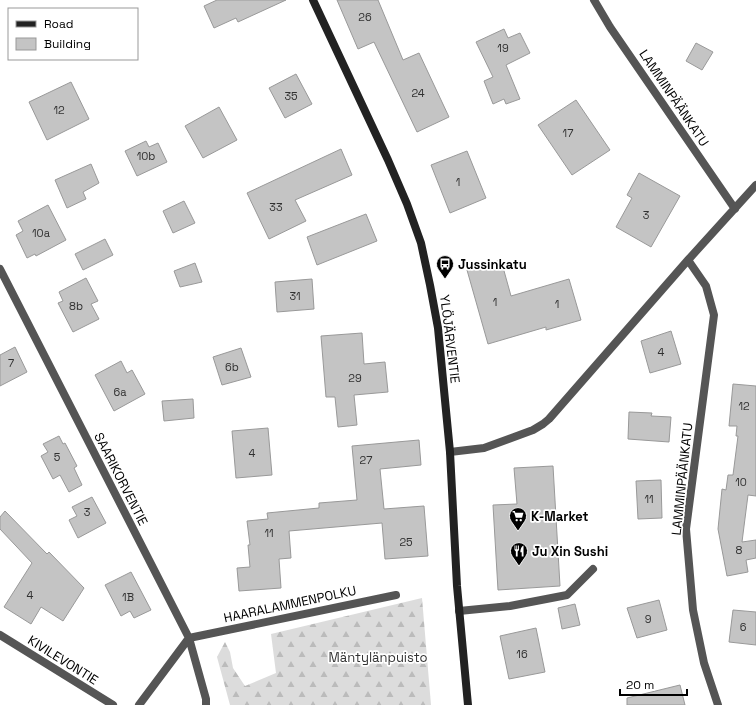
<svg xmlns="http://www.w3.org/2000/svg" width="756" height="705" font-family="'Space Grotesk',sans-serif">
  <style>
    .forest { fill: url(#forest-firs) }
    .building { fill: #c4c4c4; stroke: #999 }
    .lines { fill: none; stroke-linecap: round; stroke-linejoin: round }
    .service { stroke: #555; stroke-width: 8 }
    .minor { stroke: #555; stroke-width: 8 }
    .secondary { stroke: #222; stroke-width: 8 }
    .labels { text-anchor: middle; dominant-baseline: central; stroke-width: 3.5; stroke-linejoin: round; paint-order: stroke }
    .number-label { font-size: 11px; fill: #313131 }
    .street-label { font-size: 13px; fill: #000; stroke: #fff }
    .poi-label { font-size: 13px; font-weight: bold; fill: #000; stroke: #fff; text-anchor: start }
    .park-label { font-size: 13px; fill: #333; stroke: #fff }
  </style>
  <defs>
    <pattern id="forest-firs" width="22" height="20" patternUnits="userSpaceOnUse"><rect width="22" height="20" fill="#dcdcdc"/><path d="M5 1l3.5 6h-7zM16 11l3.5 6h-7z" fill="#bbb"/></pattern>
  </defs>
  <rect width="100%" height="100%" fill="#fff"/>
  <path class="forest" d="M422,598L431,705H230L217,657L225,642L230,652L233,668L245,686L276,673L271,634Z"/>
  <path class="building" d="M217,0H286L238,22L236,18L214,28L204,6Z
    M337,0H378L403,60L419,53L449,117L417,132L374,42L358,49Z
    M504,29L508,38L520,33L530,53L506,65L520,99L506,104L504,99L493,104L484,81L493,77L476,42Z
    M696,43L713,52L702,70L686,61Z
    M296,74L312,104L285,118L269,88Z
    M71,82L89,119L47,140L29,102Z
    M576,100L610,150L572,175L538,125Z
    M219,107L237,140L203,158L185,126Z
    M146,141L149,147L158,143L167,162L137,176L125,151Z
    M341,149L352,175L295,200L306,221L269,239L247,193Z
    M467,151L486,198L450,213L431,165Z
    M91,164L99,183L83,192L86,199L67,208L55,180Z
    M639,173L680,196L651,247L616,227L632,198L627,195Z
    M184,201L195,223L173,233L163,211Z
    M48,205L66,240L36,256L35,254L27,258L16,235L23,231L18,221Z
    M366,214L377,241L317,265L307,237Z
    M105,239L113,255L83,270L75,254Z
    M501,260L511,296L569,279L581,320L546,330V327L488,344L467,270Z
    M195,263L202,282L180,287L174,271Z
    M86,278L98,301L91,304L99,319L73,332L58,303L63,301L59,292Z
    M312,279L314,309L277,312L275,282Z
    M671,331L681,364L650,373L641,341Z
    M362,333L364,364L385,362L388,392L354,395L357,425L338,427L335,397H326L321,336Z
    M15,347L27,372L0,386V355Z
    M241,348L251,377L222,385L213,357Z
    M121,361L127,373L132,370L145,394L114,411L95,375Z
    M733,384L756,386V496L748,495L742,542L756,540V558L746,560L748,572L727,576L718,529L722,489L726,490L728,475H733L738,436H736L737,426H729Z
    M193,399L194,418L164,421L162,401Z
    M629,412L652,413L651,416L671,417L669,442L628,439Z
    M268,428L272,475L236,478L232,431Z
    M59,436L63,444L65,443L77,466L74,468L82,485L69,492L60,475L53,479L41,456L48,452L43,444Z
    M419,440L421,465L380,469L384,509L424,506L428,556L385,559L382,523L289,531L291,558L279,559L281,588L239,591L237,568L250,567L248,545H250L247,521L268,519L267,513L319,508V503L357,500L352,446Z
    M553,466L560,586L498,590L493,505L517,504L514,468Z
    M661,480L662,518L638,519L636,481Z
    M92,497L106,523L78,538L69,520L77,516L72,507Z
    M5,511L47,554L49,552L84,588L63,621L41,607L31,624L4,607L32,563L0,529V517Z
    M131,572L151,610L134,618L130,611L121,616L105,585Z
    M659,600L667,630L637,638L627,608Z
    M575,604L580,625L562,629L558,608Z
    M733,610L756,612V645L729,642Z
    M536,628L545,672L509,679L500,636Z
    M680,685L685,705H627V698Z"/>
  <g class="lines">
    <path class="service" d="M459,611L510,606L567,595L593,569"/>
    <path class="minor" d="M594,0L610,27L735,209
      M688,260L706,286L714,315L686,529L693,610L704,663L718,705
      M0,269L189,638L206,699V705
      M450,452L484,448L533,430L543,424L549,419L688,260L756,185
      M0,635L113,705
      M189,638L396,595
      M139,705L189,638"/>
    <path class="secondary" d="M313,0L388,160L407,204L421,243L430,285L438,328L450,452L457,586L468,705"/>
  </g>
  <defs>
    <g id="bus-pin" transform="scale(0.9)"><path d="M0 17L-7.5 6A9.5 9.5 0 1 1 7.5 6Z" fill="#000" stroke="#fff"/><path d="M-5-6H5V4H4V6H2V4H-2V6H-4V4H-5ZM-3.5-4V0h7V-4ZM-3.5 1.2v1.5H-2V1.2ZM2 1.2v1.5H3.5V1.2Z" fill="#fff"/></g>
    <g id="supermarket-pin" transform="scale(0.9)"><path d="M0 17L-7.5 6A9.5 9.5 0 1 1 7.5 6Z" fill="#000" stroke="#fff"/><path d="M-6-5.5h2.5l.6 2H6L4.5 2H-2.5L-4.4-4H-6ZM-1.5 3.2a1.3 1.3 0 1 0 .1 0ZM3 3.2a1.3 1.3 0 1 0 .1 0Z" fill="#fff"/></g>
    <g id="restaurant-pin" transform="scale(0.9)"><path d="M0 17L-7.5 6A9.5 9.5 0 1 1 7.5 6Z" fill="#000" stroke="#fff"/><path d="M-5-6h1v4h1v-4h1v4h1v-4h1v5L-1.5 .5V6h-2V.5L-5-1ZM5-6V6H3V1.5H1.5Q1.5-4 5-6Z" fill="#fff"/></g>
  </defs>
  <g fill-rule="evenodd">
    <use href="#bus-pin" x="445" y="264"/>
    <use href="#supermarket-pin" x="518" y="516"/>
    <use href="#restaurant-pin" x="519" y="551"/>
  </g>
  <g class="labels">
    <g class="number-label">
      <text x="365" y="17">26</text>
      <text x="503" y="48">19</text>
      <text x="418" y="93">24</text>
      <text x="291" y="96">35</text>
      <text x="59" y="110">12</text>
      <text x="568" y="133">17</text>
      <text x="146" y="156">10b</text>
      <text x="458" y="182">1</text>
      <text x="276" y="207">33</text>
      <text x="646" y="215">3</text>
      <text x="41" y="233">10a</text>
      <text x="295" y="296">31</text>
      <text x="495" y="302">1</text>
      <text x="557" y="304">1</text>
      <text x="76" y="306">8b</text>
      <text x="661" y="352">4</text>
      <text x="11" y="363">7</text>
      <text x="232" y="367">6b</text>
      <text x="355" y="378">29</text>
      <text x="120" y="392">6a</text>
      <text x="744" y="406">12</text>
      <text x="252" y="453">4</text>
      <text x="57" y="457">5</text>
      <text x="366" y="460">27</text>
      <text x="741" y="482">10</text>
      <text x="649" y="499">11</text>
      <text x="87" y="512">3</text>
      <text x="269" y="533">11</text>
      <text x="406" y="542">25</text>
      <text x="739" y="550">8</text>
      <text x="30" y="595">4</text>
      <text x="128" y="597">1B</text>
      <text x="648" y="619">9</text>
      <text x="743" y="627">6</text>
      <text x="522" y="654">16</text>
    </g>
    <g class="street-label">
      <text transform="translate(674 98) rotate(56)">LAMMINPÄÄNKATU</text>
      <text transform="translate(450 339) rotate(83)">YLÖJÄRVENTIE</text>
      <text transform="translate(121 479) rotate(63)">SAARIKORVENTIE</text>
      <text transform="translate(682 479) rotate(-84)">LAMMINPÄÄNKATU</text>
      <text transform="translate(290 604) rotate(-12)">HAARALAMMENPOLKU</text>
      <text transform="translate(63 660) rotate(32)">KIVILEVONTIE</text>
    </g>
    <g class="poi-label">
      <text x="458" y="264">Jussinkatu</text>
      <text x="531" y="516">K-Market</text>
      <text x="532" y="551">Ju Xin Sushi</text>
    </g>
    <g class="park-label">
      <text x="378" y="657">Mäntylänpuisto</text>
    </g>
  </g>
  <rect x="8" y="8" width="130" height="52" fill="#ffffff" stroke="#999999"/>
  <rect x="16" y="21" width="20" height="6" fill="#222222" stroke="#999999"/>
  <text x="44" y="28" font-size="12" fill="#000000">Road</text>
  <rect x="16" y="38" width="20" height="12" fill="#c4c4c4" stroke="#999999"/>
  <text x="44" y="48" font-size="12" fill="#000000">Building</text>
  <path d="M620 689v6h67v-6" fill="none" stroke="#000000" stroke-width="2"/>
  <text x="626" y="689" font-size="12" fill="#000000" stroke="#ffffff" stroke-width="3" paint-order="stroke">20 m</text>
</svg>
